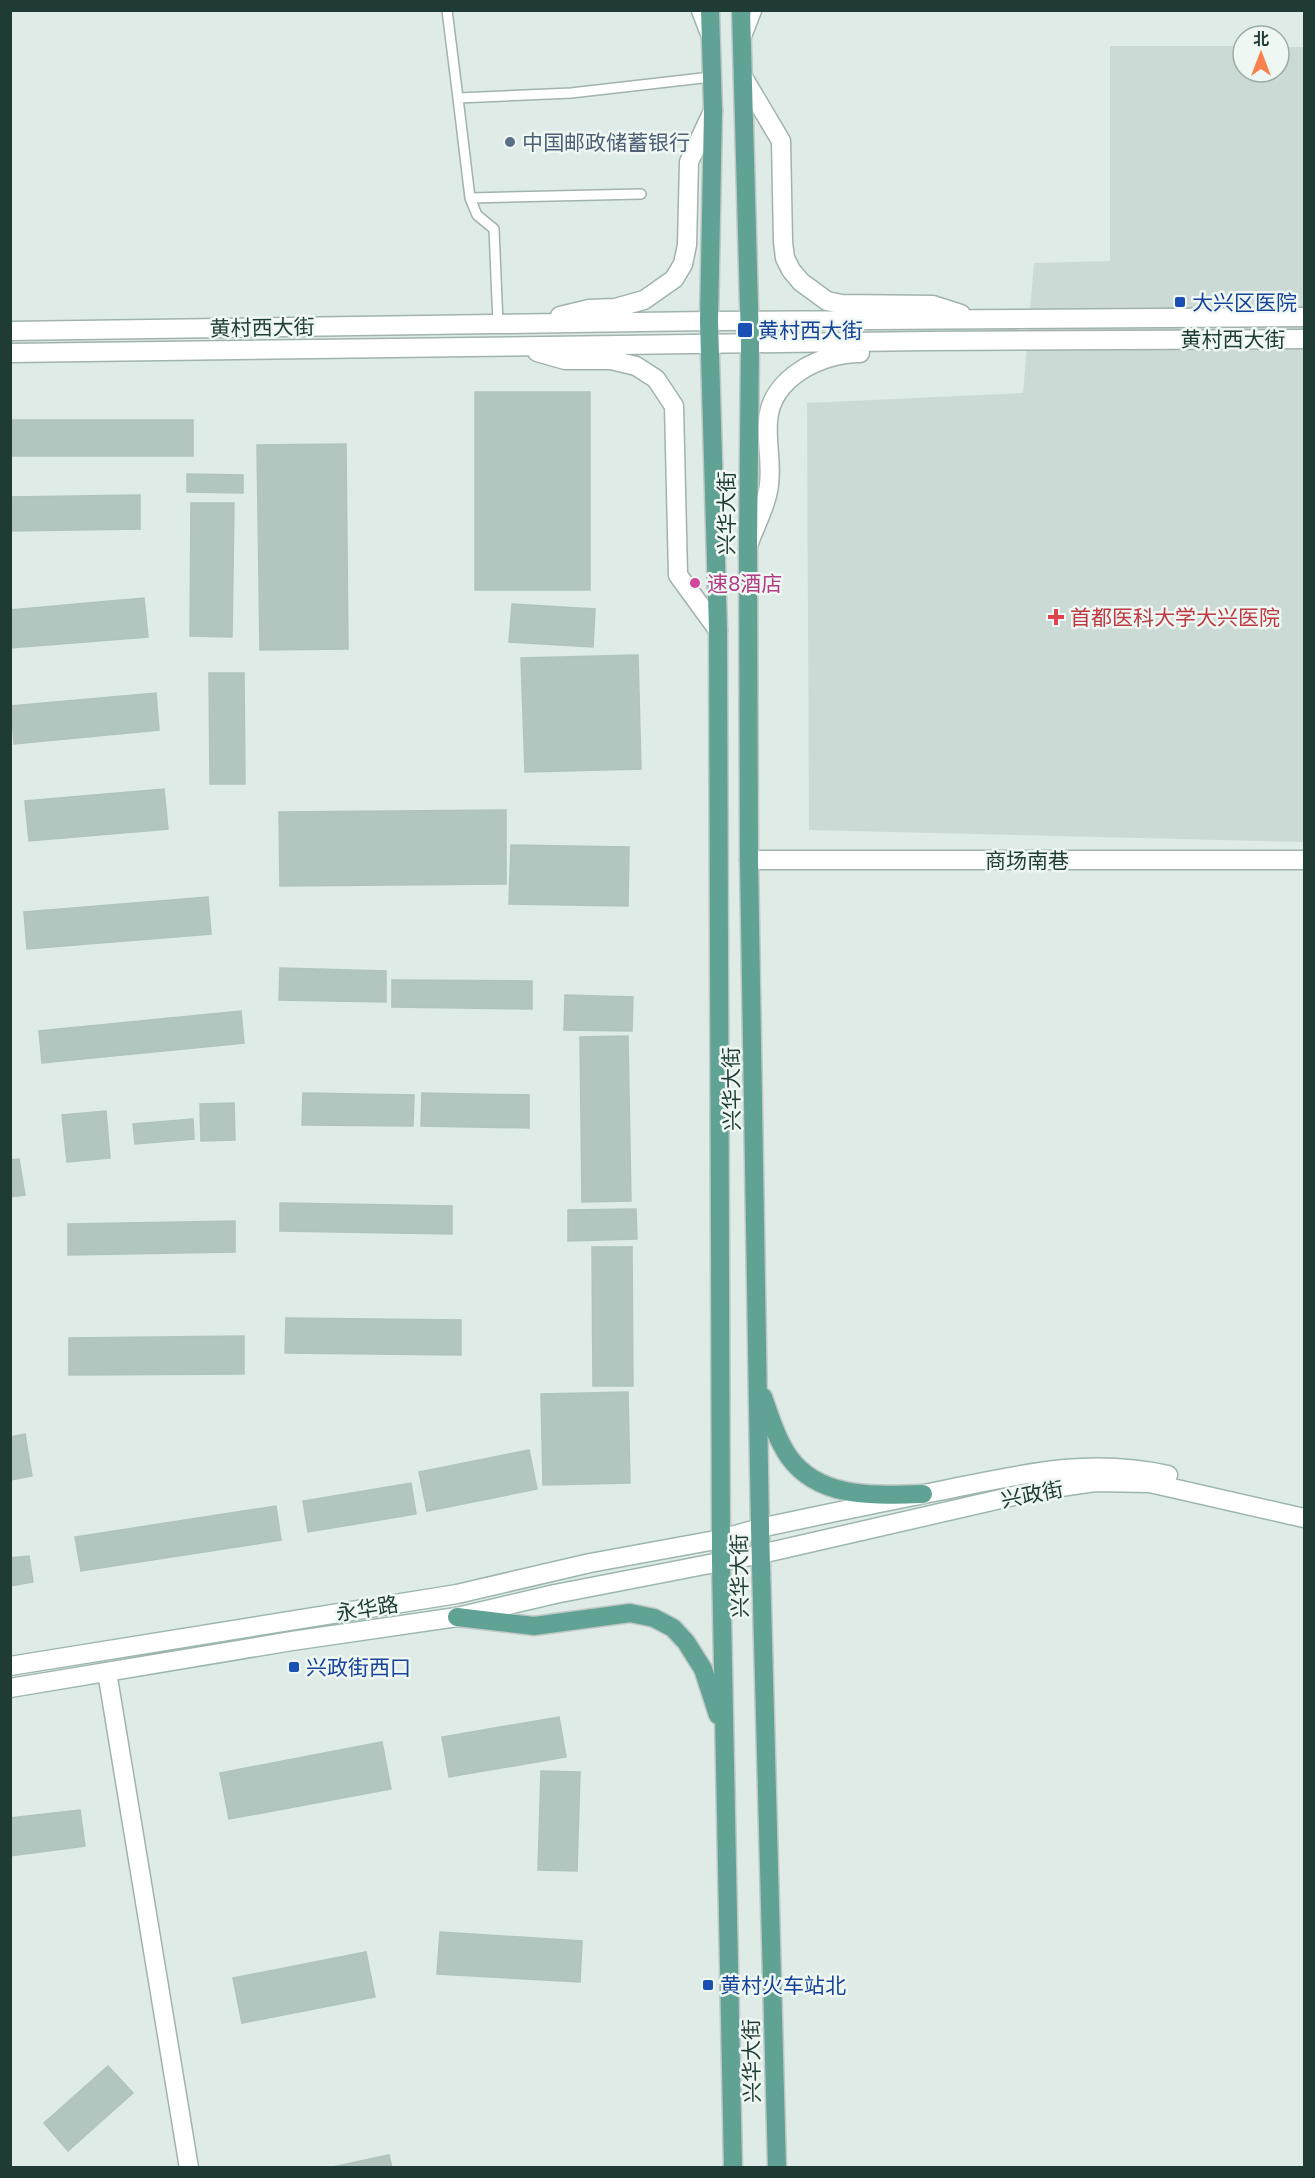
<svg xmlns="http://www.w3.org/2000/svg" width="1315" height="2178" font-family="'IBM Plex Sans','Noto Sans SC',sans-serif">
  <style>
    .built { fill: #ccdad5 }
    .building { fill: #b3c5bf; stroke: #b0c4bd; stroke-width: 1.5 }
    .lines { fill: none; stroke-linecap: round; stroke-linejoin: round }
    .service-casing { stroke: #a1b3ad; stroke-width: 12 }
    .minor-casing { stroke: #a1b3ad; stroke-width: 21 }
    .tertiary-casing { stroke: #a1b3ad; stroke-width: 21 }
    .secondary-casing { stroke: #9db7af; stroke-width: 21 }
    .primary-casing { stroke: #c0c8c6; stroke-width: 21 }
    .service { stroke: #fff; stroke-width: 9 }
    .minor { stroke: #fff; stroke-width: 18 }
    .tertiary { stroke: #fff; stroke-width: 18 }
    .secondary { stroke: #fff; stroke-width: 18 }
    .primary { stroke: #60a395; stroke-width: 18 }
    .service-dot { fill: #5c6f8a; stroke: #eff7f3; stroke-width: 2 }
    .transit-dot { fill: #1a4fb4; stroke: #eff7f3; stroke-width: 2 }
    .hotel-dot { fill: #d1479c; stroke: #eff7f3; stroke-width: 2 }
    .health-dot { fill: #e0444e; stroke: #eff7f3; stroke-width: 2 }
    .labels { text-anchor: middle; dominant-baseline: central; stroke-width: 5; stroke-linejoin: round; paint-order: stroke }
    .service-label { font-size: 21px; fill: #4e5e75; stroke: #eff7f3; text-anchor: start }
    .transit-label { font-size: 21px; fill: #164399; stroke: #eff7f3; text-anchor: start }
    .street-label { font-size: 21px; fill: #1f3b35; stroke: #eff7f3 }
    .hotel-label { font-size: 21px; fill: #b23c85; stroke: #eff7f3; text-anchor: start }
    .health-label { font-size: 21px; fill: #be3a42; stroke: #eff7f3; text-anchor: start }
  </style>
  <rect width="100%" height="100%" fill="#deebe6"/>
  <path class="built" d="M1110,46H1243V72H1279V47H1304V842L809,830L807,403L1023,393L1034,263L1110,261Z"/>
  <path class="building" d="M475,392H590V590H475Z
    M10,420H193V456H10Z
    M346,444L348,649L260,650L257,445Z
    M187,474L243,475V493L187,492Z
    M140,495V529L10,531V497Z
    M191,503H234L232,637L190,636Z
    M144,598L148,637L10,648V610Z
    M512,604L595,609L593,647L509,642Z
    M638,655L641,769L525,772L521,658Z
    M209,673H244L245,784H210Z
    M156,693L159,730L14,744L11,706Z
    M164,789L168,829L29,841L25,801Z
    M506,810V884L280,886L279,812Z
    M511,845L629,847L628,906L509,904Z
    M208,897L211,934L27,949L24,912Z
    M280,968L386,971V1002L279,1000Z
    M392,980L532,981V1009L392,1007Z
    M565,995L633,997L632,1031L564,1030Z
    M241,1011L244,1043L42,1063L39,1031Z
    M628,1036L631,1201L582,1202L580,1037Z
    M303,1093L414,1095L413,1126L302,1125Z
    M422,1093L529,1095V1128L421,1126Z
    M234,1103L235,1140L201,1141L200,1104Z
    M106,1111L110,1158L67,1162L62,1115Z
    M193,1119L194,1139L135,1144L133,1124Z
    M19,1159L25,1195L10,1197V1160Z
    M280,1203L452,1206V1234L280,1231Z
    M636,1209L637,1239L568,1241V1210Z
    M235,1221V1252L68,1255V1224Z
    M592,1247H632L633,1386H593Z
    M286,1318L461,1320V1355L285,1353Z
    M244,1336V1374L69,1375V1338Z
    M628,1392L630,1483L543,1485L541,1394Z
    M25,1434L32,1476L10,1480V1437Z
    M529,1450L537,1489L427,1511L419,1472Z
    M411,1483L416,1514L308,1532L303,1501Z
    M276,1506L281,1540L81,1571L75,1537Z
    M29,1556L33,1582L10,1586V1558Z
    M559,1717L566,1757L449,1777L442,1737Z
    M382,1742L391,1789L229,1819L220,1773Z
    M541,1771L580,1772L577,1871L538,1870Z
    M80,1810L85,1846L10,1856V1818Z
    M440,1932L582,1941L580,1982L437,1974Z
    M366,1952L375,1997L242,2023L233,1978Z
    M108,2066L133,2093L68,2151L44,2123Z
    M389,2155L392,2168H328Z"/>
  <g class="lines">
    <g class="service-casing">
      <path id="service" d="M447,10L458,98L571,93L711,77
        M696,10L706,36
        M746,38L757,10
        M458,98L470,198L477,215L494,229L498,324
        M470,198L641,194"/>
    </g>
    <g class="minor-casing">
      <path id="minor" d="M749,860H1304
        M107,1672L189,2168"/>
    </g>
    <g class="tertiary-casing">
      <path id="tertiary" d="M743,77L781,141L783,242L785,258L791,270L801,282L827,301L842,304L933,305L961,314
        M560,316L589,309L615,308L644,300L674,279L683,264L687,245L689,162L713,111
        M10,331L709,321L1304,317
        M537,352L565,360H611L636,366L656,379L674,406L678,575L718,630
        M10,353L926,341L1304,339
        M749,543C755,526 765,508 768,491C773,468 766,443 768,421C771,377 822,353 860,353"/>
    </g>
    <g class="secondary-casing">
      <path id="secondary" d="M10,1666L457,1594L590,1563L721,1539L760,1528C820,1515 879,1503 939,1491C1019,1475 1086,1457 1168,1475
        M10,1688L292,1641L457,1617L555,1594L761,1554L1040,1490L1095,1482L1150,1483L1304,1518"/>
    </g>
    <g class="primary-casing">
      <path id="primary" d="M710,10L713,111L709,321L718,630L721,1563L733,2168
        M741,10L750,343L748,548L749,860L760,1528L777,2168
        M763,1397C770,1417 777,1440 789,1457C820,1500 877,1495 923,1494
        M457,1617L534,1626L630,1613L654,1618L673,1628L686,1642L703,1669L718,1715"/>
    </g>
    <use href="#service" class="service"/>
    <use href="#minor" class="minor"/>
    <use href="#tertiary" class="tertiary"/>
    <use href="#secondary" class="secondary"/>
    <use href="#primary" class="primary"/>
  </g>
  <circle class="service-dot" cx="510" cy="142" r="6"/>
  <g class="transit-dot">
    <rect x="1174" y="296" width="12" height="12" rx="3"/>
    <rect x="737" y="322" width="16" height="16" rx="3"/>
    <rect x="288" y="1661" width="12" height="12" rx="3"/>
    <rect x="702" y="1979" width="12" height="12" rx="3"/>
  </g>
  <circle class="hotel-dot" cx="695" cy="583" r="6"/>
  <path class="health-dot" d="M1053 608h6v6h6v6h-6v6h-6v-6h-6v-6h6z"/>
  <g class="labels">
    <g class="service-label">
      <text x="522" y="142">中国邮政储蓄银行</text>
    </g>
    <g class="transit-label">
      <text x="1192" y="302">大兴区医院</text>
      <text x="758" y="330">黄村西大街</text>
      <text x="306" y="1667">兴政街西口</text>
      <text x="720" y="1985">黄村火车站北</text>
    </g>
    <g class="street-label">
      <text transform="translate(262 327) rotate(-1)">黄村西大街</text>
      <text x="1233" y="339">黄村西大街</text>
      <text transform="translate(726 513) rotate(-90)">兴华大街</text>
      <text x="1027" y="860">商场南巷</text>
      <text transform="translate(731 1089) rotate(-91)">兴华大街</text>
      <text transform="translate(1032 1494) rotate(-11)">兴政街</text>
      <text transform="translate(739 1576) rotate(-91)">兴华大街</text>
      <text transform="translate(367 1608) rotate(-9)">永华路</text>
      <text transform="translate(751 2061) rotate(-91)">兴华大街</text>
    </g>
    <g class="hotel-label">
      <text x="707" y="583">速8酒店</text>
    </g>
    <g class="health-label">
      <text x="1070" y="617">首都医科大学大兴医院</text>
    </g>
  </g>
  <rect width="1315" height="2178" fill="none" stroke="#1f3b35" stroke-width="24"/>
  <g transform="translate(1261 54)"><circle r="28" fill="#eff7f3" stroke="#9caca7" stroke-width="1.5"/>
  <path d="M0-4.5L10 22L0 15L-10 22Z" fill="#f9814e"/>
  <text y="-9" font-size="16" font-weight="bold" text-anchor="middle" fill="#1f3b35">北</text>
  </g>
</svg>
